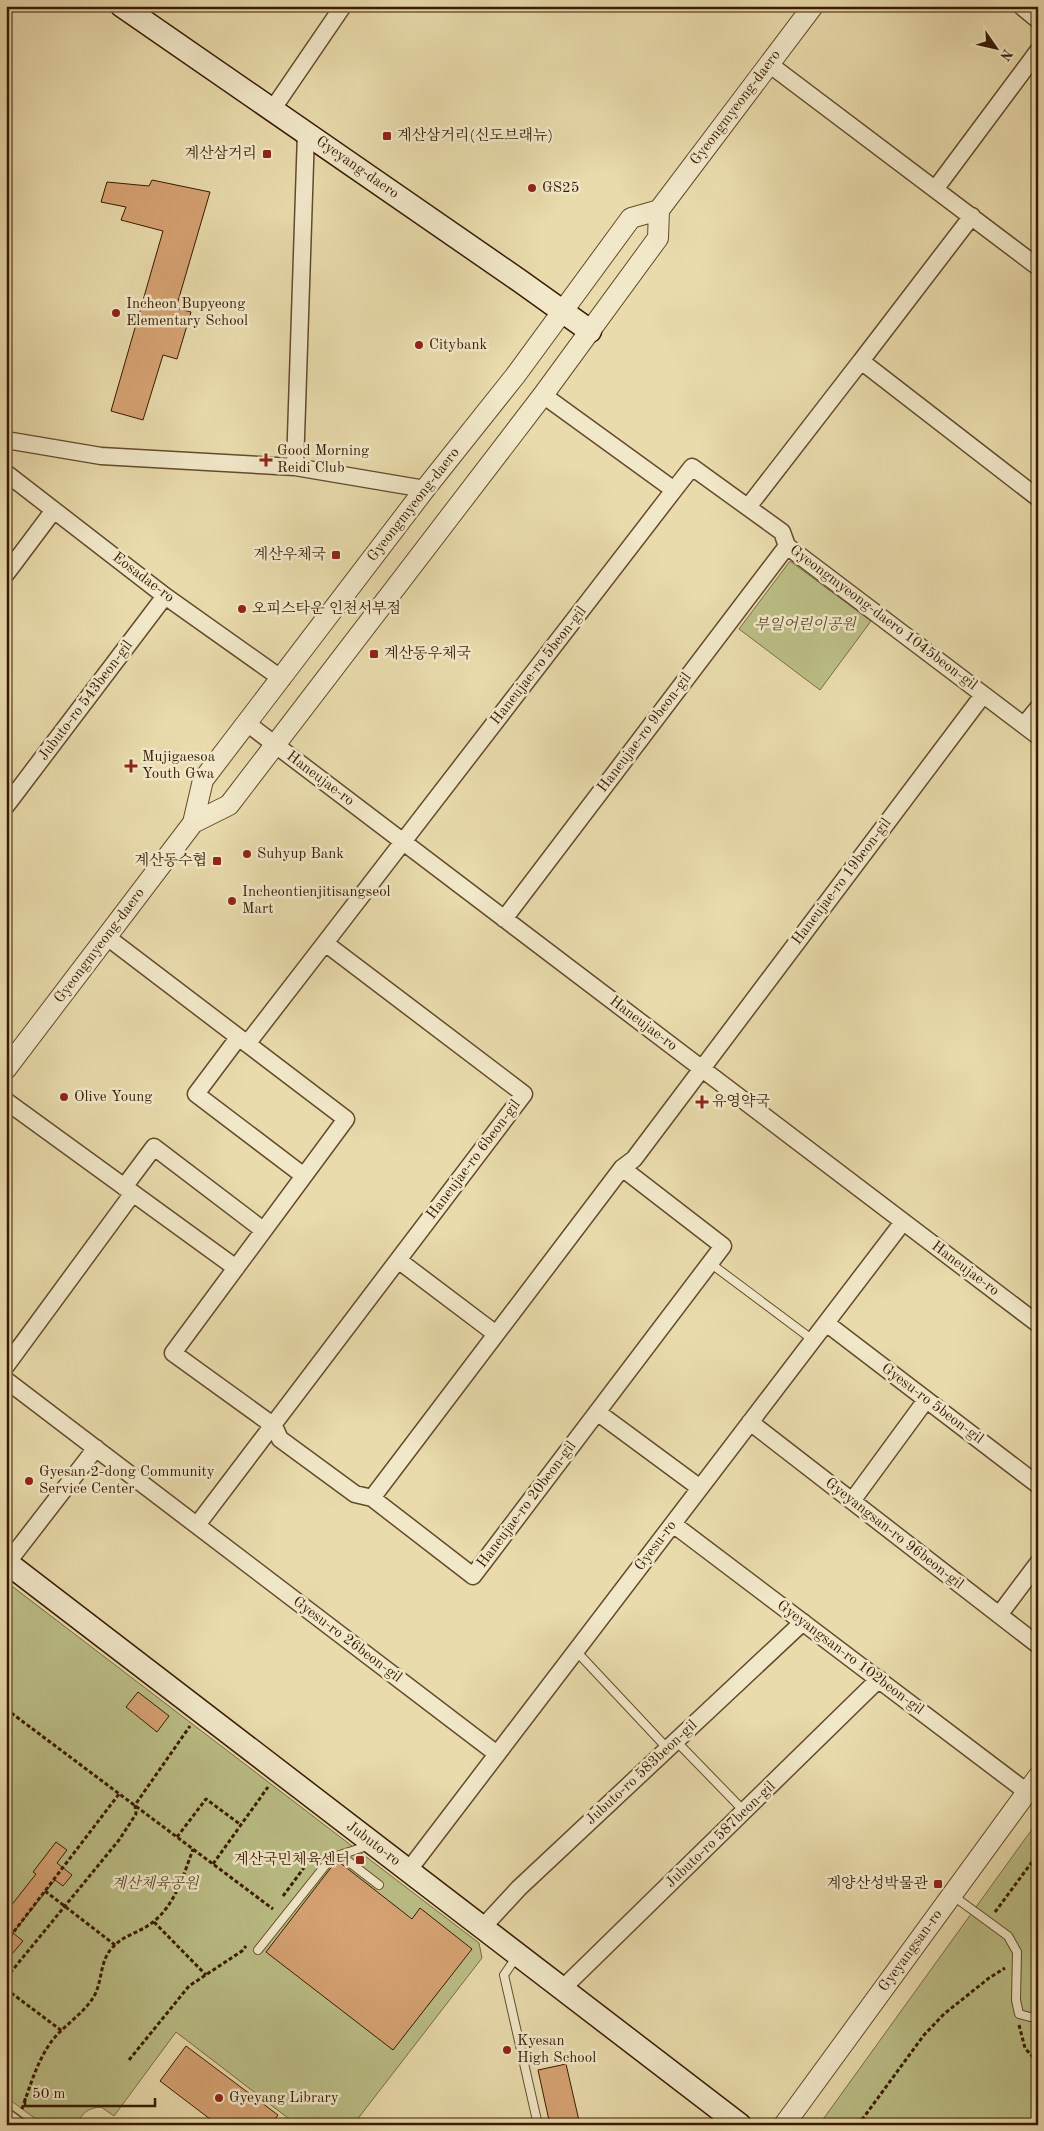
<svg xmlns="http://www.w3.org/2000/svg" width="1044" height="2131" font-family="'Old Standard TT','Noto Serif KR',serif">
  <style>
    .green { fill: #bbbe86; stroke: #7a6c44 }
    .building { fill: #d6a273; stroke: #381a02 }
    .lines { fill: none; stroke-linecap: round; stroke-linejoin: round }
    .service-casing { stroke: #644a2c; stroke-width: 10 }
    .minor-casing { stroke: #644a2c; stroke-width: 19 }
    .tertiary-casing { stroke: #644a2c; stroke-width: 22 }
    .secondary-casing { stroke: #381a02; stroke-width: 25 }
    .path { stroke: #381a02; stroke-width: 3; stroke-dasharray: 4 2.5; stroke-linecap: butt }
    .service { stroke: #f1e8c9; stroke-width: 8 }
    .minor { stroke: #f1e8c9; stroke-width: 16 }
    .tertiary { stroke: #f1e8c9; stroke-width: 20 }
    .secondary { stroke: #f1e8c9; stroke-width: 22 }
    .poi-dot { fill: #8f2418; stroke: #f1e8c9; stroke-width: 2 }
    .labels { text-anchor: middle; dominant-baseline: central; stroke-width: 5; stroke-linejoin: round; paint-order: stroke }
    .street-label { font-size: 15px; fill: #381a02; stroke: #f1e8c9 }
    .poi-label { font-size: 15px; fill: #381a02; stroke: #f1e8c9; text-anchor: start }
    .park-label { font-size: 15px; font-style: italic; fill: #5f4b2a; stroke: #f1e8c9 }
  </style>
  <rect width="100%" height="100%" fill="#e9dbac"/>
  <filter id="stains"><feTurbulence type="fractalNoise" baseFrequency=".004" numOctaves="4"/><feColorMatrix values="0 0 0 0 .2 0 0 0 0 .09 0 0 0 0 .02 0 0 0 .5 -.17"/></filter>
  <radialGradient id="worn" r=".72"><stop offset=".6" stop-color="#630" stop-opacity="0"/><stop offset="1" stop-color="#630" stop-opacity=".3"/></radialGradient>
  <path class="green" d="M790,561L871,621L820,690L739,629Z
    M6,1587H13L479,1943L482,1958L353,2125H297L176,2032L114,2116L101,2107C89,2108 81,2112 78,2125H44L6,2097Z
    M1038,1821V2125H819Z"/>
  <path class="building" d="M152,180L210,192L176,308L191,312L177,359L163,355L143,420L111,411L163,231L121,220L126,207L101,202L107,182L149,186Z
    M138,1692L169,1716L157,1732L126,1707Z
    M56,1842L67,1850L57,1863L72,1875L63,1886L55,1880L13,1933L23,1941L6,1961V1912L36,1874L33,1872Z
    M339,1862L412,1919L420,1908L472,1949L393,2050L266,1952L333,1865Z
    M186,2046L278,2115L271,2125H206L210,2119L160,2081Z
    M566,2064L580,2125H550L538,2070Z"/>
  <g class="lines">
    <g class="service-casing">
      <path id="service" d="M710,1263L813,1340
        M576,1651L668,1749
        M676,1741L745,1812
        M340,1855L379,1885
        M952,1895L1008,1936L1017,1952L1016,2000L1019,2014L1030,2017L1038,2016
        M258,1950L328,1862L340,1855L370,1845
        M517,1956L504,1975L538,2125"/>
    </g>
    <g class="minor-casing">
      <path id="minor" d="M1021,6L1038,20
        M769,64L1038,267
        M272,110L343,6
        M936,188L1038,51
        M972,216L861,361L1038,498
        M543,395L674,490L692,467L782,532L787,546L1038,736
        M6,440L101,456L295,467L425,489
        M295,467L306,133
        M6,473L165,596L282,679
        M748,507L861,361
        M6,574L54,510
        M248,724L1038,1324
        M1024,725L1038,708
        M6,806L165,596
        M504,919L787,546
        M107,937L346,1119L173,1353L274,1426L280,1439L355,1494L372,1498
        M238,1038L196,1094L304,1176
        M247,1044L325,943
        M6,1101L236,1268
        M622,1168L723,1246L473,1576L372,1498L622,1168L634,1159L983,695
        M124,1187L154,1147L263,1230
        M398,1260L496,1334
        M826,1323L1038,1485
        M6,1366L133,1193
        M6,1380L497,1754
        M597,1412L700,1488
        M750,1422L1038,1645
        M852,1501L926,1400
        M673,1524L1027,1792
        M197,1525L524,1094L325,943L674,490
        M6,1559L11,1558L96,1448
        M999,1615L1038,1563
        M408,1871L903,1222
        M483,1927L519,1888L803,1622
        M562,1989L879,1679
        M6,2117L17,2125"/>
    </g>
    <g class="tertiary-casing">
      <path id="tertiary" d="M193,823L229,805L543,395L658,238L659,210L813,6
        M6,1069L193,823L203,780L425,489L515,376L631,218L659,210
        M784,2125L1038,1777"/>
    </g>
    <g class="secondary-casing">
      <path id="secondary" d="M122,6L520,281L590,331
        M6,1562L740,2125"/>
    </g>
    <path class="path" d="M6,1709L273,1909
      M177,1837L206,1799L241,1825
      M213,1864L268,1787
      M45,1891L115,1945
      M283,1896L306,1865
      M995,1912L1038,1854
      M154,1922L206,1975
      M6,1942L119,1794
      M6,1978L119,1840L136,1814L135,1805L190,1726
      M6,1989L62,2031
      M1019,2025L1025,2048L1038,2063
      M129,2060L189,1986L242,1951L246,1946
      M22,2109C30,2086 37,2062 51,2042C63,2026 82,2015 93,1998C103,1982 99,1962 112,1948C124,1934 140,1933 153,1922C175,1905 184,1874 193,1849
      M858,2125L924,2035L944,2014L989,1978L1005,1968"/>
    <use href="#service" class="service"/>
    <use href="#minor" class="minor"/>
    <use href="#tertiary" class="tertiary"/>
    <use href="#secondary" class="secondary"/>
  </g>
  <g class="poi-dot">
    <rect x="382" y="131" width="10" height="10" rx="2.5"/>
    <rect x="262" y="149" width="10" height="10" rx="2.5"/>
    <circle cx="532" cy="188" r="5"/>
    <circle cx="116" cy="313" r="5"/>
    <circle cx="419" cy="345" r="5"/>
    <path d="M263.5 452.5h5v5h5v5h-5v5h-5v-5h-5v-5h5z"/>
    <rect x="331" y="550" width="10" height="10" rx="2.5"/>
    <circle cx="242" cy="609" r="5"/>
    <rect x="369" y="649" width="10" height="10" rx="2.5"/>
    <path d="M128.5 758.5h5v5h5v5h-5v5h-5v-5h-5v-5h5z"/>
    <circle cx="247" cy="854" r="5"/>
    <rect x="212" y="856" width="10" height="10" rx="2.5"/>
    <circle cx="232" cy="901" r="5"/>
    <circle cx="64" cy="1097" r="5"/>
    <path d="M699.5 1094.5h5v5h5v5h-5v5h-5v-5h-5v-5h5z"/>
    <circle cx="29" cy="1481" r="5"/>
    <rect x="355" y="1855" width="10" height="10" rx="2.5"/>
    <rect x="933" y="1879" width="10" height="10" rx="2.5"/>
    <circle cx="507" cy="2050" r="5"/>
    <circle cx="219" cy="2098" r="5"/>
  </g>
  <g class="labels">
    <g class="street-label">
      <text transform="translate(736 108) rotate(-53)">Gyeongmyeong-daero</text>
      <text transform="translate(357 168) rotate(35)">Gyeyang-daero</text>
      <text transform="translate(414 505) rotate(-52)">Gyeongmyeong-daero</text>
      <text transform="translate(143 578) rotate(37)">Eosadae-ro</text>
      <text transform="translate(883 618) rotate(37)">Gyeongmyeong-daero 1045beon-gil</text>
      <text transform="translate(539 666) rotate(-52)">Haneujae-ro 5beon-gil</text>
      <text transform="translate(86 701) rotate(-53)">Jubuto-ro 543beon-gil</text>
      <text transform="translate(645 733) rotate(-53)">Haneujae-ro 9beon-gil</text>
      <text transform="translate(320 779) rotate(37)">Haneujae-ro</text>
      <text transform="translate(842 882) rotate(-53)">Haneujae-ro 19beon-gil</text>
      <text transform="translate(100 946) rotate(-53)">Gyeongmyeong-daero</text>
      <text transform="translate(643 1024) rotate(37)">Haneujae-ro</text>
      <text transform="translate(474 1160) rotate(-53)">Haneujae-ro 6beon-gil</text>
      <text transform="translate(965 1269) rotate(37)">Haneujae-ro</text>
      <text transform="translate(932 1404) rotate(37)">Gyesu-ro 5beon-gil</text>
      <text transform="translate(527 1505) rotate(-53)">Haneujae-ro 20beon-gil</text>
      <text transform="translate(894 1534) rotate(38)">Gyeyangsan-ro 96beon-gil</text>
      <text transform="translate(656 1546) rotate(-53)">Gyesu-ro</text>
      <text transform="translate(347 1640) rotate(37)">Gyesu-ro 26beon-gil</text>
      <text transform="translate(850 1658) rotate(37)">Gyeyangsan-ro 102beon-gil</text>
      <text transform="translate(642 1773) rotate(-43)">Jubuto-ro 583beon-gil</text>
      <text transform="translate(721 1835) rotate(-44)">Jubuto-ro 587beon-gil</text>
      <text transform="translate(373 1844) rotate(37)">Jubuto-ro</text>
      <text transform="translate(911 1951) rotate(-54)">Gyeyangsan-ro</text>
    </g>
    <g class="poi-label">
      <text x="397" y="136">계산삼거리(신도브래뉴)</text>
      <text x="257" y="154" text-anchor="end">계산삼거리</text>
      <text x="542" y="188">GS25</text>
      <text x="126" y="304">Incheon Bupyeong<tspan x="126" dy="17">Elementary School</tspan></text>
      <text x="429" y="345">Citybank</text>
      <text x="277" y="451">Good Morning<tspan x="277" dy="17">Reidi Club</tspan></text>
      <text x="326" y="555" text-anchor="end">계산우체국</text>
      <text x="252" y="609">오피스타운 인천서부점</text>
      <text x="384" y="654">계산동우체국</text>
      <text x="142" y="757">Mujigaesoa<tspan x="142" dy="17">Youth Gwa</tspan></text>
      <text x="257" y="854">Suhyup Bank</text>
      <text x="207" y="861" text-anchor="end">계산동수협</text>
      <text x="242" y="892">Incheontienjitisangseol<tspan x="242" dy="17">Mart</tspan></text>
      <text x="74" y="1097">Olive Young</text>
      <text x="712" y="1102">유영약국</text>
      <text x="39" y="1472">Gyesan 2-dong Community<tspan x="39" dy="17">Service Center</tspan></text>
      <text x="350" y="1860" text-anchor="end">계산국민체육센터</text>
      <text x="928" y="1884" text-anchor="end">계양산성박물관</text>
      <text x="517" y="2041">Kyesan<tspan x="517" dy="17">High School</tspan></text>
      <text x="229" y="2098">Gyeyang Library</text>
    </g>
    <g class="park-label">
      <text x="805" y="625">부일어린이공원</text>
      <text x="155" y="1884">계산체육공원</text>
    </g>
  </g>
  <rect width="1044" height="2131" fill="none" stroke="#e9dbac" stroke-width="25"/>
  <rect x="8" y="8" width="1029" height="2116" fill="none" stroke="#381a02" stroke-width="2.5"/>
  <rect x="12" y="12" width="1019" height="2106" fill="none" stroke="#381a02"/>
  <g transform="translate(996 48) rotate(124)" stroke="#f1e8c9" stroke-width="4" paint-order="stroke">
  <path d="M0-4L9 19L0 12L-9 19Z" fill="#381a02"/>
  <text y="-8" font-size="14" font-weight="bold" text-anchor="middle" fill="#381a02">N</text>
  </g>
  <path d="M25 2098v8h130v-8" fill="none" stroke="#381a02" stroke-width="2.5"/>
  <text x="32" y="2098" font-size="15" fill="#381a02" stroke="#f1e8c9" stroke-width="4" paint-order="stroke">50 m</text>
  <rect width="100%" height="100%" filter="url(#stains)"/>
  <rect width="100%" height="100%" fill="url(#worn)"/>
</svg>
